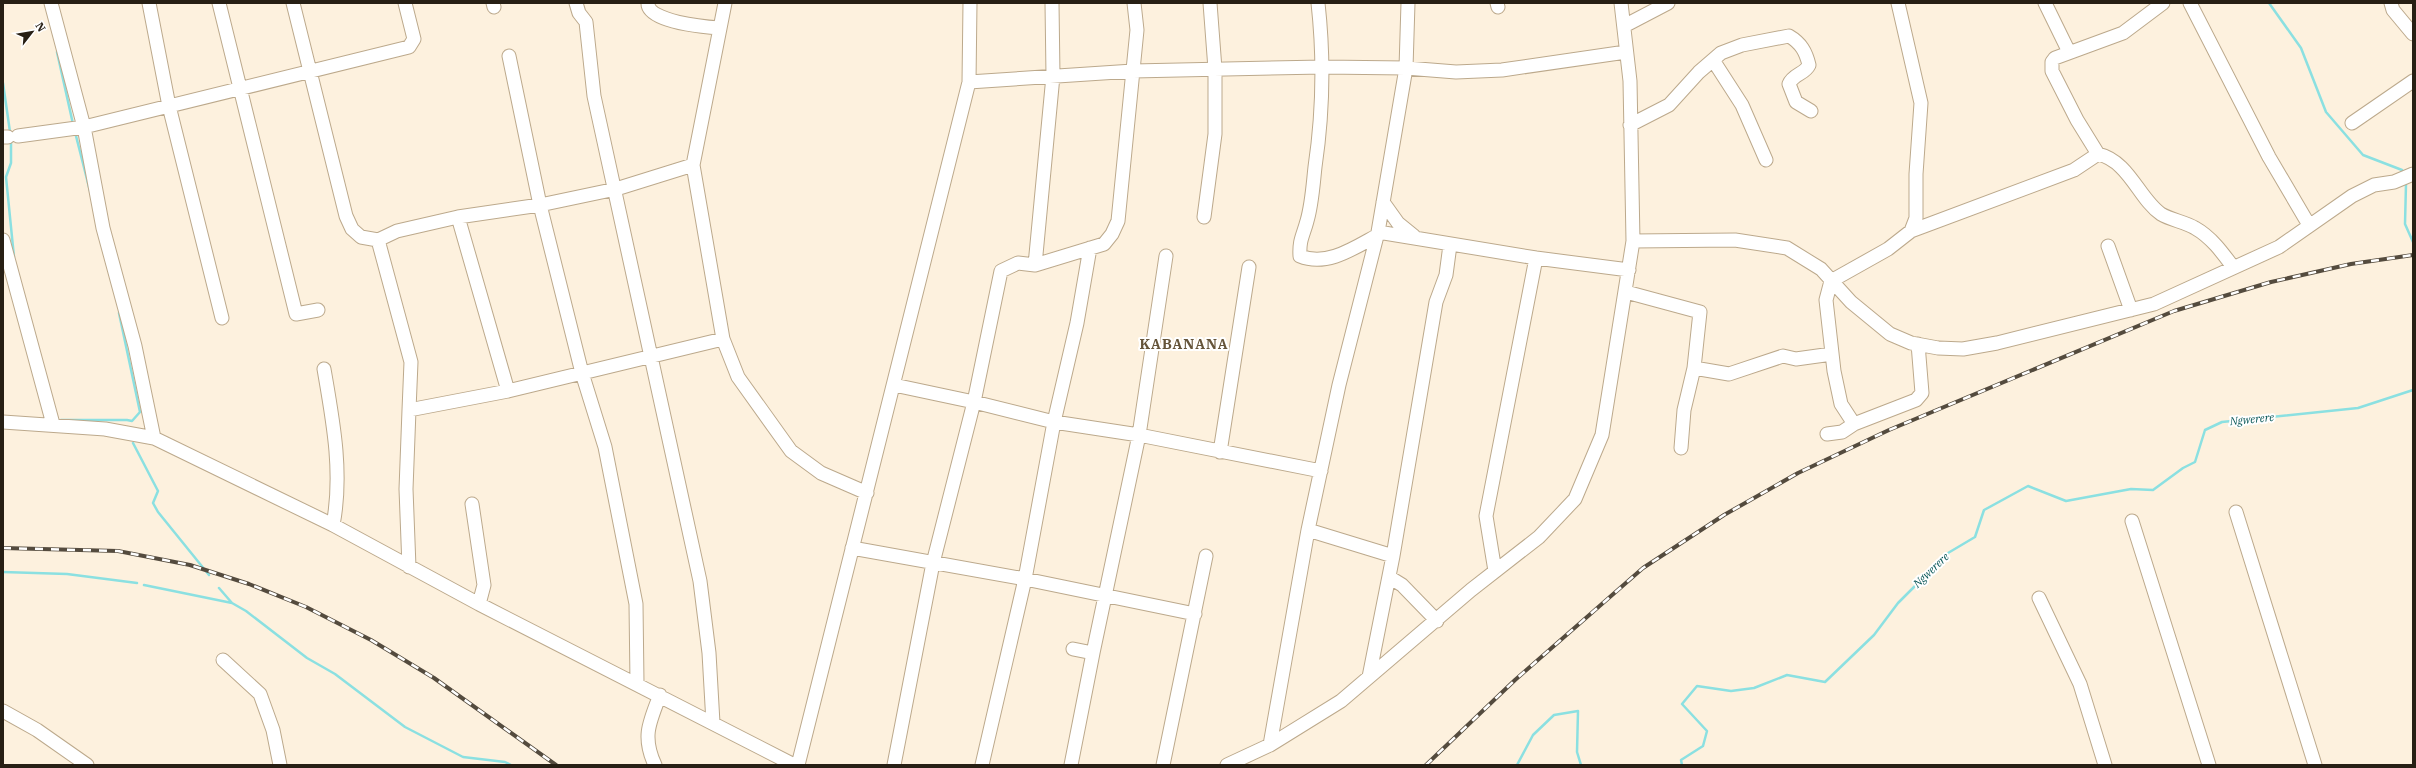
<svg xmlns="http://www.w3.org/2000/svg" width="2416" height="768" font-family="'IBM Plex Serif',serif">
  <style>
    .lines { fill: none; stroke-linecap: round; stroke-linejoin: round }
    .stream { stroke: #8be0e1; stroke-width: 2.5 }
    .minor-casing { stroke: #bca98c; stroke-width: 15 }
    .minor { stroke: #fff; stroke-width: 13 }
    .rail-casing { stroke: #544b3e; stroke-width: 4 }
    .rail { stroke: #fff; stroke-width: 2.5; stroke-dasharray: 8; stroke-linecap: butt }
    .labels { text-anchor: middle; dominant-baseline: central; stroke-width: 4; stroke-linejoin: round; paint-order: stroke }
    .water-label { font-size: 11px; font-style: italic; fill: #005152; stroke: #fff }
    .district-label { font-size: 14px; font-weight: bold; letter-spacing: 1px; fill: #655439; stroke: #fff }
  </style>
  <rect width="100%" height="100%" fill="#fdf1de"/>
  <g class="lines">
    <path class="stream" d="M2269,3L2301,48L2326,112L2363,155L2402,170
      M57,52L73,124
      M3,83L10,132
      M76,136L90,191
      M11,139V163L6,177L14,257
      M2406,184L2405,224L2413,242
      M61,420H127L132,421L140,412L119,313
      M133,443L158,491L153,503L158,512L209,575
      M3,572L67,574L137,583
      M144,585L232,603
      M219,588L232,603L246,611L307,658L335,674L405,727L463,757L505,762L511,765
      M1517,765L1533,735L1554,715L1578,711L1577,752L1581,765
      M1682,765L1681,760L1703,746L1707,731L1682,704L1697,686L1731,691L1754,688L1787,675L1825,682L1874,635L1898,603L1948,553L1975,537L1984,510L2028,486L2066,501L2131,489L2153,490L2183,468L2195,462L2205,430L2222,422L2358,408L2413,390"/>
    <g class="minor-casing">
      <path id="minor" d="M149,3L169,106L222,318
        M219,3L296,314L318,310
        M293,3L346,216L352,229L361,237L378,240L397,231L458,217L540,205L616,189L693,165
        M493,3L494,7
        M576,3L579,13L586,22L594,96L700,581L709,653L713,723
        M648,3C647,22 706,27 720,28
        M725,3L693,165L723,339L738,377L791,451L821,473L867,493
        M1318,3C1324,57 1323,113 1315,167C1313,185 1312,204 1307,221C1303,236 1299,240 1300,256C1327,267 1354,248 1378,235
        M1497,3L1498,7
        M1898,3L1921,103L1916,174V218L1911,231
        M2045,3L2069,52
        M2190,3L2269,157L2309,225
        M2391,3L2393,10L2413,34
        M1624,26L1668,3
        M509,56L540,205L582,373L605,447L636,604L637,683
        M1713,60L1742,105L1766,160
        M969,82L1133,71L1323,67L1406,68L1456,72L1502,70L1626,52
        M2352,123L2413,81
        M1630,125L1669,105L1699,72L1721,53L1742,45L1789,36C1801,43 1806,52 1809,65C1805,74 1793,74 1789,84L1796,102L1811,111
        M18,136L84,127L51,3
        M3,137H8
        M2098,154L2077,120L2052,71V62L2055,58L2123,33L2163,3
        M1383,202L1398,223L1414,236
        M458,217L508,391
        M1204,217L1215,134V69L1210,3
        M1378,232L1536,258L1629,270
        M3,240L53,424
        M378,240L411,362L409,410
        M1633,241L1735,240L1787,248L1821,269L1851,302L1890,334L1911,343L1938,348L1963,349L1997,343L2154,304L2279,247L2352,196L2374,185L2394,182L2413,174
        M2108,246L2131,310
        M1035,265L1053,76L1052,3
        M1626,292L1700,312L1694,368L1684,410L1681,448
        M1694,368L1729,374L1783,356L1796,359L1832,354
        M324,369C333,421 343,473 333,525
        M894,385L974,402L1054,422L1139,435L1321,471
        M3,422L105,429L154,438L333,525L479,604L794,765
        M1854,424L1841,404L1834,371L1826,300L1831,281L1888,249L1911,231L2074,170L2098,154C2129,161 2139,199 2161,214C2171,220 2185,222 2195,228C2211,237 2222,252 2233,267
        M1827,434L1842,432L1854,424L1916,400L1922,393L1918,344
        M154,438L135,346L103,228L84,127L409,47L414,39L405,3
        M1220,452L1249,267
        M472,504L484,585L479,604
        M2236,512L2315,765
        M2132,521L2209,765
        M1308,530L1393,556
        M852,548L1025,579L1195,614
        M409,567L406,489L409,410L508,391L723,339
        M1495,571L1486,516L1536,258
        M1389,577L1402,585L1437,621
        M2039,598L2080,684L2105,765
        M1093,653L1139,435L1166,256
        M223,660L260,694L273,730L280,765
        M1369,677L1393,556L1436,302L1446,275L1450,245
        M3,711L37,730L87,765
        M1270,745L1308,530L1339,385L1378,232L1406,68L1408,3
        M655,765C642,737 649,723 660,695
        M798,765L969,82L970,3
        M894,765L933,563L974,402L1001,271L1018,263L1035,265L1104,244L1112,234L1118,221L1137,30L1134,3
        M982,765L1025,579L1054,422L1077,323L1090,248
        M1071,765L1093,653L1073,649
        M1163,765L1206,556
        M1227,765L1270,745L1341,701L1471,590L1539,537L1575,499L1602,435L1633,241L1630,81L1621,3"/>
    </g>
    <use href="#minor" class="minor"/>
    <g class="rail-casing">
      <path id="rail" d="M3,548L118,551L190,565L249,584L306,607L371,640L434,678L556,765
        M1426,765L1515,680L1643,568L1724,515L1798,473L1889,430L2174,311L2271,282L2351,264L2413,255"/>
    </g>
    <use href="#rail" class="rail"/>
  </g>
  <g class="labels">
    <g class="water-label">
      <text transform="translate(2252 419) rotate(-6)">Ngwerere</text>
      <text transform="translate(1931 570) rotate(-44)">Ngwerere</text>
    </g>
    <g class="district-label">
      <text x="1184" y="344">KABANANA</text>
    </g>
  </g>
  <rect width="2416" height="768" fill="none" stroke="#271f14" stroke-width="8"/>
  <g transform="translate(32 32) rotate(59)" stroke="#ffffff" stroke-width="3" paint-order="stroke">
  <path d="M0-3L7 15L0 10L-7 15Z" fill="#271f14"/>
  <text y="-6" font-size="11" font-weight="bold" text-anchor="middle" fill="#271f14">N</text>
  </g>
</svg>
